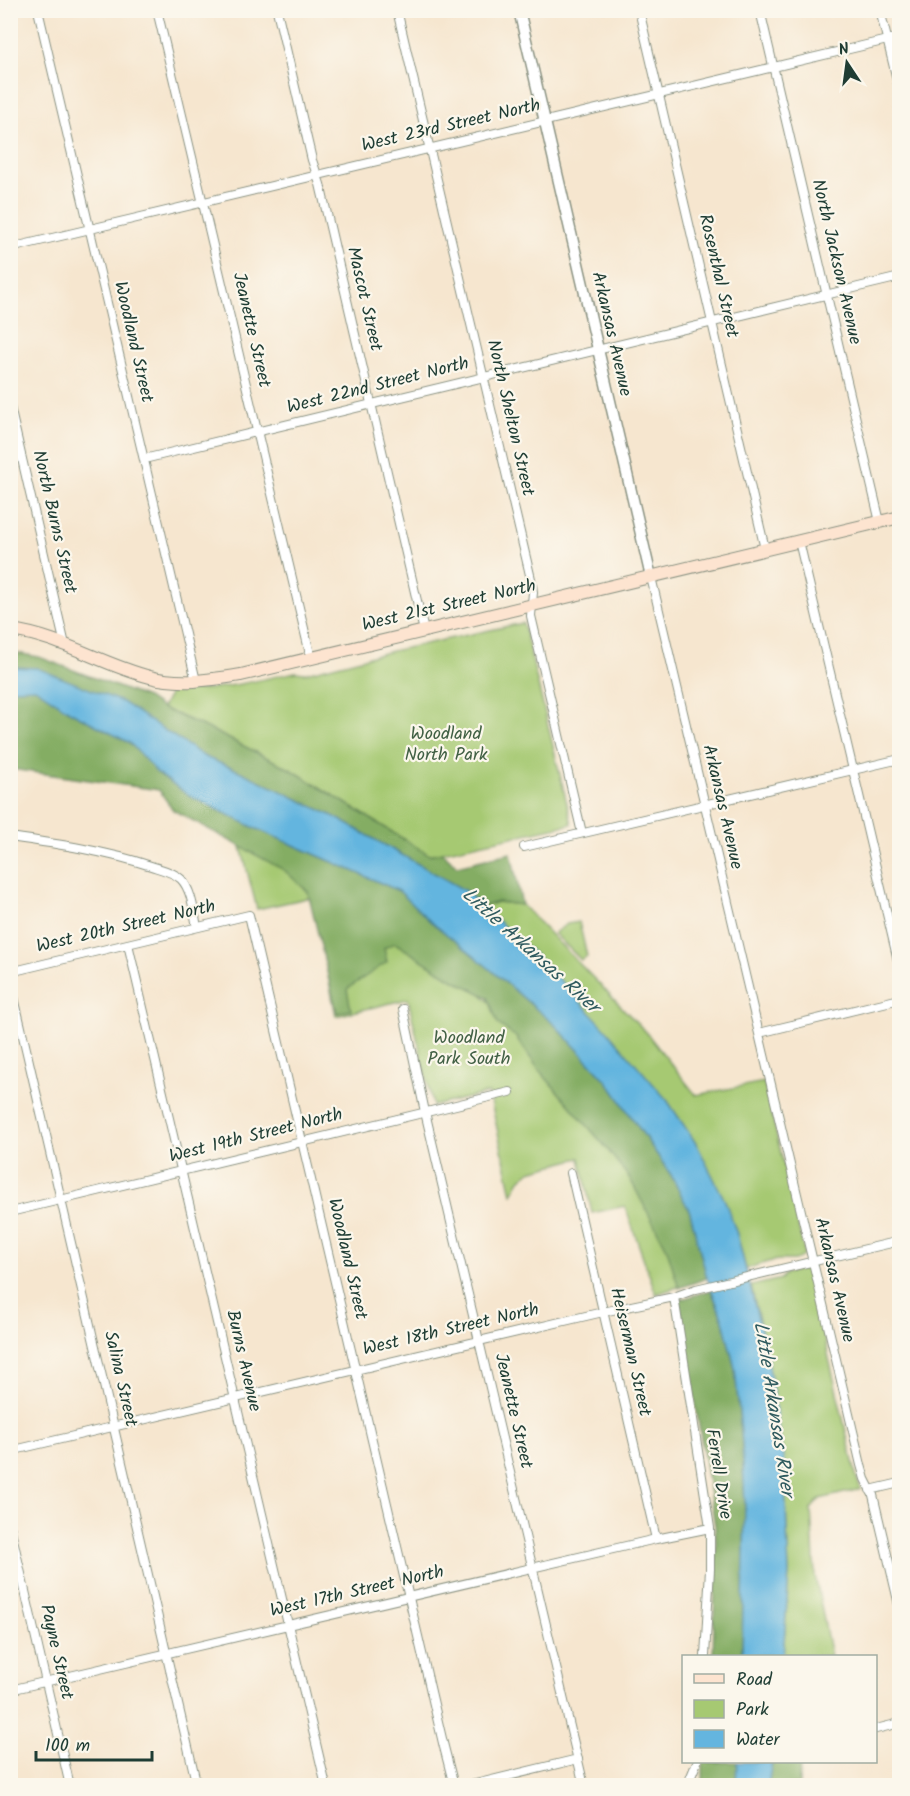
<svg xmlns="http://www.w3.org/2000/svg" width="910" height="1796" font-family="Kalam,sans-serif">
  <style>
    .green { fill: #a6c972; stroke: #628353; stroke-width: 1.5 }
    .forest { fill: #84ad64; stroke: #52754c; stroke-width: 1.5 }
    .water { fill: #64b5df; stroke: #42798a; stroke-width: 1.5 }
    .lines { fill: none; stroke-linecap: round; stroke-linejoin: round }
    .minor-casing { stroke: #8a9282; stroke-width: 10 }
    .tertiary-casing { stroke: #8a9282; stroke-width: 13 }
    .secondary-casing { stroke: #8a9282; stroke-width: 14 }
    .minor { stroke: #fff; stroke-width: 8 }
    .tertiary { stroke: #fff; stroke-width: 10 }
    .secondary { stroke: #fde4d0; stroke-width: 12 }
    .labels { text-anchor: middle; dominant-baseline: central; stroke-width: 4.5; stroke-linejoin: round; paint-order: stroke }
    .street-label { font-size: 18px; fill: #1f3d34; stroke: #fbf7ec }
    .park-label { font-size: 18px; fill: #416044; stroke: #fbf7ec }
    .water-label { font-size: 20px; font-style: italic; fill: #305b5f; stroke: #fbf7ec }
  </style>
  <rect width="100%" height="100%" fill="#fbf7ec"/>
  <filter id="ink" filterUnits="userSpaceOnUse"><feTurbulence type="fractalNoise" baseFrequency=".0167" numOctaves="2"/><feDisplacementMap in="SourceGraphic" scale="12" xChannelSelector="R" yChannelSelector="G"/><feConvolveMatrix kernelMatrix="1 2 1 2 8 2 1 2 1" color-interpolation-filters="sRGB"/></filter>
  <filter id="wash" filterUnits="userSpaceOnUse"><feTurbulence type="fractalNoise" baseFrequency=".008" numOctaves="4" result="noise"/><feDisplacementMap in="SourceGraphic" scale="24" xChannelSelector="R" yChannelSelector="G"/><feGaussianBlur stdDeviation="1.35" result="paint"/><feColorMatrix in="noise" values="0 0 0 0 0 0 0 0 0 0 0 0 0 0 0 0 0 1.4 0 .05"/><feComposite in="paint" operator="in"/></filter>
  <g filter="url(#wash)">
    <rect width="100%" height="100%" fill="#f6e6cf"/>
    <path class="green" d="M523,623L572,824L429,855L292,770L207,728L162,708L171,691C216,691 252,682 295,672L306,673L392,651Z
      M241,847L354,897L454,966L519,1032L628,1162L684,1285L656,1294L625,1206L592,1213L580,1158L530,1171L520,1180L512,1194L489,1093L433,1106L408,999L336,1016L312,897L257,909Z
      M497,902L522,905L645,1031L696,1095L764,1082L804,1251L803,1256C795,1262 789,1260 780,1260C769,1260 756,1266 746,1269L737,1234L725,1201L697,1145L667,1100L482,907Z
      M579,922L587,956L581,960L554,933L567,924Z
      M803,1269L807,1270L809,1272L857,1479L861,1489L820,1499L811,1509L815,1575L831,1656H783L789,1573L784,1464L767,1354L751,1286L781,1279L785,1274Z"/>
    <path class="forest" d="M10,652L39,657L147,698L162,708L207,728L292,770L429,855L442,852L457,866L511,853L522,905L497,902L482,907L464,890L335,817L237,770L205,757L180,742L37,668L11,667Z
      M35,688L71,712L130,743L156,772L190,796L257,829L399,891L430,921L484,964L555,1025L607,1081L671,1175L690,1212L707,1278L679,1288L667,1249L630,1179L604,1145L539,1070L516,1037L498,1024L488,997L452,979L395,943L384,948L387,962L347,989L351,1010L337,1013L308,892L284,870L173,810L159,790L11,769V689Z
      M711,1290L723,1320L735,1369L742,1443L745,1503L742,1656H713L716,1548L715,1526L679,1300Z
      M703,1762H737L736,1785H703Z
      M772,1762H800L799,1785L768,1786Z"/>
    <path class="water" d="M10,667L37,668L122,702L205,757L237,770L335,817L464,890L541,960L604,1027L667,1100L697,1145L725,1201L737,1234L767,1354L784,1464L789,1573L783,1656H742L745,1503L742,1443L735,1369L723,1320L707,1278L690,1212L671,1175L607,1081L555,1025L484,964L430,921L399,891L257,829L190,796L156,772L130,743L71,712L35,688L11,689Z
      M737,1762H772L768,1785H736Z"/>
  </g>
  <g filter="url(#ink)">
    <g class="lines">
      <g class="minor-casing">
        <path id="minor" d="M38,10L196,681
          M157,10L311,658
          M277,10L312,160L320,184L424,631
          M397,10L531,579L533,592L531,616L582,833
          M639,10L765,549
          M760,10L880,522
          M880,10L900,92
          M10,248L900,37
          M10,407L65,645
          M144,459L900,277
          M799,541L900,969
          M651,577L861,1465L865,1479L873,1495L900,1609
          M10,837C58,844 106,851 151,866C160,869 174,872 181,879C192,890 194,913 197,927
          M524,847L900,759
          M128,944L326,1786
          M10,972L249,915L443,1743L454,1786
          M10,980L197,1786
          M403,1009L425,1112L584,1786
          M759,1033L900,999
          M571,1173L656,1539
          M10,1212L510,1092
          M674,1297L710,1528V1569L705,1656
          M10,1451L603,1312L674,1297L696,1289L900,1241
          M870,1490L900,1483
          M10,1526L70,1786
          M10,1690L656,1539L710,1528
          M876,1729L900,1723
          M467,1786L578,1759
          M687,1786L697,1762"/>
      </g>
      <g class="tertiary-casing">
        <path id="tertiary" d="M519,10L651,577"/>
      </g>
      <g class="secondary-casing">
        <path id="secondary" d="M10,630C60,636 102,665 150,677C180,685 210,680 241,675L900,517"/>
      </g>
      <use href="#minor" class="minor"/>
      <use href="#tertiary" class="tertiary"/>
      <use href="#secondary" class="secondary"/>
    </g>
  </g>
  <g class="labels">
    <g class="street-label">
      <text transform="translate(451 126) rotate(-13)">West 23rd Street North</text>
      <text transform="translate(836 262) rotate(77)">North Jackson Avenue</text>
      <text transform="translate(718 276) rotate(77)">Rosenthal Street</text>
      <text transform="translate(364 299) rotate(77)">Mascot Street</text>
      <text transform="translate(251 330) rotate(77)">Jeanette Street</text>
      <text transform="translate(611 334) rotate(77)">Arkansas Avenue</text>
      <text transform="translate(133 342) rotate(77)">Woodland Street</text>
      <text transform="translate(378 386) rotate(-14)">West 22nd Street North</text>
      <text transform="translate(510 418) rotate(77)">North Shelton Street</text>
      <text transform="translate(54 522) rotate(77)">North Burns Street</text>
      <text transform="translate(449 606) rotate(-13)">West 21st Street North</text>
      <text transform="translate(722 807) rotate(77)">Arkansas Avenue</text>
      <text transform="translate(126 927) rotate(-13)">West 20th Street North</text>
      <text transform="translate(256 1136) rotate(-14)">West 19th Street North</text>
      <text transform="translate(347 1259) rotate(77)">Woodland Street</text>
      <text transform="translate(834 1280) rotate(77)">Arkansas Avenue</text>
      <text transform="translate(451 1330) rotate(-13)">West 18th Street North</text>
      <text transform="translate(630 1352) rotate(77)">Heiserman Street</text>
      <text transform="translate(243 1361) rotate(77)">Burns Avenue</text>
      <text transform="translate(120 1379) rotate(77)">Salina Street</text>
      <text transform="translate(513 1411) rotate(77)">Jeanette Street</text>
      <text transform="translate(718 1474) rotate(81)">Ferrell Drive</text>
      <text transform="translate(357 1592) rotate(-13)">West 17th Street North</text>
      <text transform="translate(56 1652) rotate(77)">Payne Street</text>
    </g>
    <g class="park-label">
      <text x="446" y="734">Woodland<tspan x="446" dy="21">North Park</tspan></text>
      <text x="469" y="1038">Woodland<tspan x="469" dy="21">Park South</tspan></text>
    </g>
    <g class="water-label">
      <text transform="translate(530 951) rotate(42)">Little Arkansas River</text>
      <text transform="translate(773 1409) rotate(81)">Little Arkansas River</text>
    </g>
  </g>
  <rect width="910" height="1796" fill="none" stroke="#fbf7ec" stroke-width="36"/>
  <rect x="682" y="1655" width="195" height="108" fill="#fbf7ec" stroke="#a3ada2" stroke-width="1.5"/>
  <rect x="694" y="1674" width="30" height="9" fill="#fde4d0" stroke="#a3ada2" stroke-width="1.5"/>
  <text x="736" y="1685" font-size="18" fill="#1f3d34">Road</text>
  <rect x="694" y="1700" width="30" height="18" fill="#a6c972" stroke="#a3ada2" stroke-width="1.5"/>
  <text x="736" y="1715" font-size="18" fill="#1f3d34">Park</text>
  <rect x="694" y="1730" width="30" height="18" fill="#64b5df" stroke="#a3ada2" stroke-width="1.5"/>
  <text x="736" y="1745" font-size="18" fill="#1f3d34">Water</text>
  <g transform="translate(847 63) rotate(347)" stroke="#fbf7ec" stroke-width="4.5" paint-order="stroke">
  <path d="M0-4.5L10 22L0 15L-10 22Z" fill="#1f3d34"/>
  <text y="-9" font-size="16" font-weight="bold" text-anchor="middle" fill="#1f3d34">N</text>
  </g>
  <path d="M36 1751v9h116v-9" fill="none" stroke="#1f3d34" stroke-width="3"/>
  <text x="45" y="1751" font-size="18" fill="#1f3d34" stroke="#fbf7ec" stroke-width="4.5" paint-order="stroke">100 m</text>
</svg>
